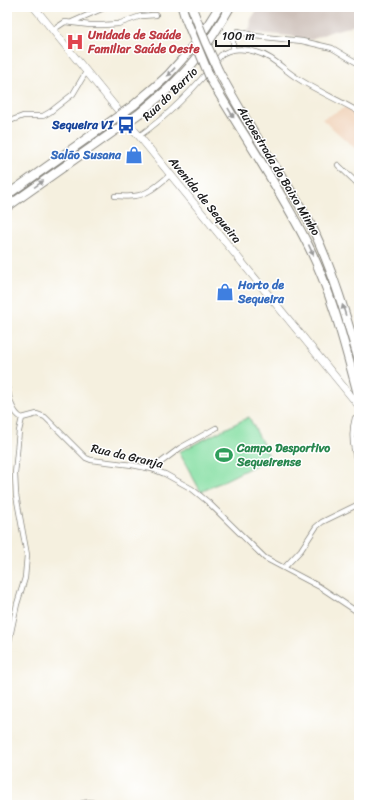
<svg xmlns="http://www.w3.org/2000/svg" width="366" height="812" font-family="Sriracha,sans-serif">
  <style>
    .built { fill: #f1d5bd }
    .industrial { fill: #cec1ba }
    .garden { fill: #87dfa4; stroke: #527e60 }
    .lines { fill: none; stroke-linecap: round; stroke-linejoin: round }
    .street-casing { stroke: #88867e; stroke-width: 6 }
    .primary-casing { stroke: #88867e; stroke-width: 8 }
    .highway-casing { stroke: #88867e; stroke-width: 10 }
    .street { stroke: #fff; stroke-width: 4.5 }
    .primary { stroke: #fff; stroke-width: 7 }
    .highway { stroke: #fff; stroke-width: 8 }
    .highway-bridge-casing { stroke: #88867e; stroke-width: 10; stroke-linecap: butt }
    .highway-bridge { stroke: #fff; stroke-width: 8 }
    .oneway { fill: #999 }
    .labels { text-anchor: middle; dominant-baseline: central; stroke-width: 3; stroke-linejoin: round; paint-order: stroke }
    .health-label { font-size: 12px; font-weight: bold; fill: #be3a42; stroke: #fff; text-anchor: start }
    .street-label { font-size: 12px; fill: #1c1c1c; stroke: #fff }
    .transit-label { font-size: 12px; font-weight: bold; fill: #164399; stroke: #fff; text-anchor: end }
    .shop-label { font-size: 12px; font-weight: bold; fill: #366cbe; stroke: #fff; text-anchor: end }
    .leisure-label { font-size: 12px; font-weight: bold; fill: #27864d; stroke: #fff; text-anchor: start }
  </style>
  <rect width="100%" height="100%" fill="#fff"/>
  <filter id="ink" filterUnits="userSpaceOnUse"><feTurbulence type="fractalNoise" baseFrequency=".025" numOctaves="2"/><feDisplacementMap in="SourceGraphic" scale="8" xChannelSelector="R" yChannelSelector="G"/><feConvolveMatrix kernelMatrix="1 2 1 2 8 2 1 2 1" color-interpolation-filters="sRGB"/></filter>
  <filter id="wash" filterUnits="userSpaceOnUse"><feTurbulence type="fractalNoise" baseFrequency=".012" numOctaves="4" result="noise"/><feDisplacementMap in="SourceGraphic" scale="16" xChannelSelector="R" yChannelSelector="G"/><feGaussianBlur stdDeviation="0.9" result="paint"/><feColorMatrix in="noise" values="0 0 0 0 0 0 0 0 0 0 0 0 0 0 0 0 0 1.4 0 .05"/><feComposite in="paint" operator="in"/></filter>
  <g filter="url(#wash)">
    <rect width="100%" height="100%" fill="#f5f0df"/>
    <path class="built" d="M348,106L359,114V152L322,119Z"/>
    <path class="industrial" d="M259,7H359V24L330,32L311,40L290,36L247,32V30L250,28L251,19Z"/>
    <path class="garden" d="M249,417L270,458L201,492L179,452Z"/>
  </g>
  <g filter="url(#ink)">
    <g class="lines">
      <g class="street-casing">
        <path id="street" d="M72,22L106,7
          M53,30L65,22L90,25H103L118,24L141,16L156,15
          M233,50V41L238,31L255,36L302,41L332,48L359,64
          M7,122L23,116H43L50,112L73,94L86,72
          M139,136C171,114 197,86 221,55C230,48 245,48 256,52C272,56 284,70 297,78C317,91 339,100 359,112
          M338,165L359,185
          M115,196C121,196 128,197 134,196C148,195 160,183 170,175
          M7,387C9,397 12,413 22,418
          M22,418L37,414L45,417L86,458L91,460L132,465L152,469L165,474L192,489L208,502L265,558L320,587L359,613
          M355,418C350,435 353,451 359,467
          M152,469L180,448L216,428
          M284,568L301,550L316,527L322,522L359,504
          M7,651L17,604L25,578L27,555L16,495L15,474L19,431L22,418
          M76,805C84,803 91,800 98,805"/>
      </g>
      <g class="primary-casing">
        <path id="primary" d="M34,7L359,406"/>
      </g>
      <g class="highway-casing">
        <path id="highway" d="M182,7L185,17
          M218,70C234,100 251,128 269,157C284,180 300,204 313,229C333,271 346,316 359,361
          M211,80C243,135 280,188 308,245C332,293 345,346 359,398
          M134,105C145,95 158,85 169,74C188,54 205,31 219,7
          M140,113C152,102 166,92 177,80C199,59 215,33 230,7"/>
      </g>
      <use href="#street" class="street"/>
      <use href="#primary" class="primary"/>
      <use href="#highway" class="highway"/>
      <g class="highway-bridge-casing">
        <path id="highway-bridge" d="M192,8L205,41L218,70
          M185,17L211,80
          M7,195L134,105
          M7,207L140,113"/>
      </g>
      <use href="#highway-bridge" class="highway-bridge"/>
    </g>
    <defs><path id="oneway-solid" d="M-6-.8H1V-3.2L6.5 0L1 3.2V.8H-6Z"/></defs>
    <g class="oneway">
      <use href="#oneway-solid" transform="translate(171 72) rotate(133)"/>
      <use href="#oneway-solid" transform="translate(231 113) rotate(59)"/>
      <use href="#oneway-solid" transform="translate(39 184) rotate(-35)"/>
      <use href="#oneway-solid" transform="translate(311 250) rotate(66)"/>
      <use href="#oneway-solid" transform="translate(344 310) rotate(-108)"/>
    </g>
  </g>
  <defs>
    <g id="hospital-bare" transform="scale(1.38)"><path d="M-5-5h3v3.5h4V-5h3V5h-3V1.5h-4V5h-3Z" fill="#e0444e" stroke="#fff" stroke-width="2.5" paint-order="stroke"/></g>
    <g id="bus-bare" transform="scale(1.38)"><path d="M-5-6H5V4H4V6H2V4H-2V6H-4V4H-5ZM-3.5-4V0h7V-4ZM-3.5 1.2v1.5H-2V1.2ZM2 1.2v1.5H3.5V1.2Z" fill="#1a4fb4" stroke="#fff" stroke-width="2.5" paint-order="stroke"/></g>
    <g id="shop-bare" transform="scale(1.38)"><path d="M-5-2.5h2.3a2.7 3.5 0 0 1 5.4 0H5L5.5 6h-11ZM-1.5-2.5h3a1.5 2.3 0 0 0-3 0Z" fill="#3f7fe0" stroke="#fff" stroke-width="2.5" paint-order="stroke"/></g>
    <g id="stadium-bare" transform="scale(1.38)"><path d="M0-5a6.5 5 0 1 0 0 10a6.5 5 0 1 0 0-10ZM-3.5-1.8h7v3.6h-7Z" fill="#2e9e5b" stroke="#fff" stroke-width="2.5" paint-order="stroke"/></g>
  </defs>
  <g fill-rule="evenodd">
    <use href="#hospital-bare" x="75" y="42"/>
    <use href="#bus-bare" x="126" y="125"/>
    <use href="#shop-bare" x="134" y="155"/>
    <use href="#shop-bare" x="225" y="292"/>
    <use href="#stadium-bare" x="224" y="455"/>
  </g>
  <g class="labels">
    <g class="health-label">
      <text x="88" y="35">Unidade de Saúde<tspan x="88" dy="14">Familiar Saúde Oeste</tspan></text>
    </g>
    <g class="street-label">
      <text transform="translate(170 94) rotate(-44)">Rua do Barrio</text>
      <text transform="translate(279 171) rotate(59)">Autoestrada do Baixo Minho</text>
      <text transform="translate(205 200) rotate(51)">Avenida de Sequeira</text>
      <text transform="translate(127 456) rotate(13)">Rua da Granja</text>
    </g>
    <g class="transit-label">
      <text x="113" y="125">Sequeira VI</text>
    </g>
    <g class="shop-label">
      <text x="121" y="155">Salão Susana</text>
      <text x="238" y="285" text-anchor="start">Horto de<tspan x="238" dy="14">Sequeira</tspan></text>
    </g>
    <g class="leisure-label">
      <text x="237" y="448">Campo Desportivo<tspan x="237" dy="14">Sequeirense</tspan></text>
    </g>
  </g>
  <rect width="366" height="812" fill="none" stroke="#fff" stroke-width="24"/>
  <path d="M216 40v6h73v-6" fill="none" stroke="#1c1c1c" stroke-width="2"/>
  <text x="222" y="40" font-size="12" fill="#1c1c1c" stroke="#ffffff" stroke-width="3" paint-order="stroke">100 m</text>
</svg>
